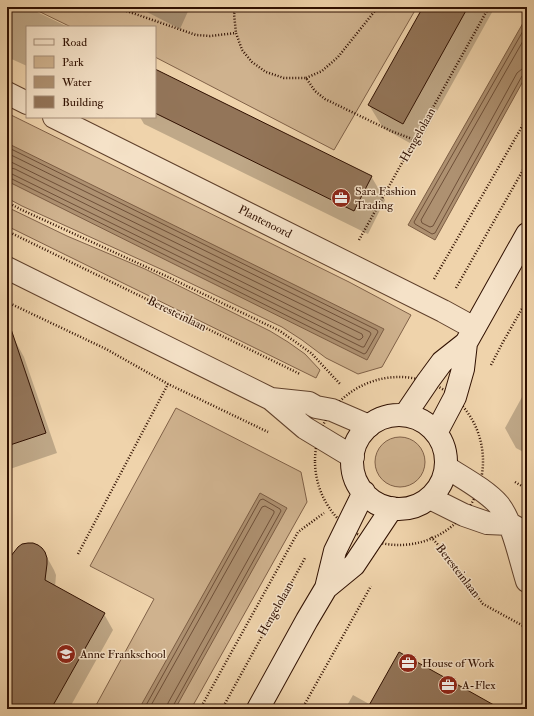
<svg xmlns="http://www.w3.org/2000/svg" width="534" height="716" font-family="'IM FELL Double Pica',serif">
  <style>
    .green { fill: #cfb28e; stroke: #806148 }
    .water { fill: #ae9171; stroke: #7c5d44 }
    .shadow { fill: #0003 }
    .lines { fill: none; stroke-linecap: round; stroke-linejoin: round }
    .shore { stroke: #6f5039; stroke-width: 1 }
    .building { fill: #937559; stroke: #301001 }
    .street-casing { stroke: #60412c; stroke-width: 24 }
    .secondary-casing { stroke: #301001; stroke-width: 24 }
    .path { stroke: #301001; stroke-width: 2.5; stroke-dasharray: 1 2; stroke-linecap: butt }
    .street { stroke: #f5e2c8; stroke-width: 22 }
    .secondary { stroke: #f5e2c8; stroke-width: 22 }
    .labels { text-anchor: middle; dominant-baseline: central; stroke-width: 3; stroke-linejoin: round; paint-order: stroke }
    .street-label { font-size: 12px; fill: #301001; stroke: #f5e2c8 }
    .poi-label { font-size: 12px; fill: #301001; stroke: #f5e2c8; text-anchor: start }
  </style>
  <rect width="100%" height="100%" fill="#efd3ab"/>
  <filter id="stains"><feTurbulence type="fractalNoise" baseFrequency=".005" numOctaves="4"/><feColorMatrix values="0 0 0 0 .2 0 0 0 0 .09 0 0 0 0 .02 0 0 0 .5 -.17"/></filter>
  <radialGradient id="worn" r=".72"><stop offset=".6" stop-color="#630" stop-opacity="0"/><stop offset="1" stop-color="#630" stop-opacity=".3"/></radialGradient>
  <path class="green" d="M30,7H417L334,150L155,57V27H71Z
    M7,113L349,282L411,315L382,367L358,374L326,358L302,340L282,327L165,271L22,206L7,198Z
    M7,207L67,236L145,269L270,331L288,342L305,354L320,370L316,378L7,226Z
    M176,408L301,472L307,502L191,709H94L154,599L90,566Z
    M375 462a25 25 0 1 1 50 0a25 25 0 1 1-50 0Z"/>
  <path class="water" d="M527,16V74L435,240L408,225Z
    M7,143L384,329L367,360L7,181Z
    M260,493L287,508L175,709H139Z"/>
  <path class="shadow" d="M7,7H27L68,27H27V66L7,57Z
    M142,7H190L180,29L145,11Z
    M424,7H495L417,147L383,128L369,105Z
    M155,70L371,176L385,200L368,234L144,124L140,117H155Z
    M13,337L24,357L57,453L7,470V340Z
    M527,388V454L516,448L505,428Z
    M44,552L54,570L56,575L55,587L104,614L113,630L69,709H7V560H8Z
    M353,695L371,705L499,709H345Z"/>
  <g class="lines">
    <path class="shore" d="M527,24L414,222L415,224L432,234L435,233L522,76L524,74L527,73
      M527,34L421,220L422,223L430,227L433,226L517,73L522,69L527,68
      M7,147L377,330L378,332L366,353L364,354L10,178H7
      M7,153L370,332L371,334L364,347H362L12,174L7,173
      M7,160L362,334L363,337L361,339L359,340L15,169L7,167
      M144,709L260,500L263,499L280,509L281,511L173,706L172,709
      M149,709L262,507L265,506L274,511V513L168,703L167,709"/>
  </g>
  <path class="building" d="M423,7H468L403,124L368,105Z
    M155,69L372,176L354,211L155,113Z
    M11,329L46,433L7,446V330Z
    M28,543H33L38,545L42,548L45,552L47,558V564L45,580L105,613L51,709H7V561L18,547L22,544Z
    M399,652L460,686L501,709H367Z"/>
  <g class="lines">
    <g class="street-casing">
      <path id="street" d="M7,93L27,103
        M54,117L443,311L474,328
        M7,268L271,399L305,428L353,457
        M271,399L309,403L316,407L332,410L369,426
        M446,467C463,478 486,490 499,505C513,523 520,559 527,581
        M430,498L464,515L487,523L510,524L519,529"/>
    </g>
    <g class="secondary-casing">
      <path id="secondary" d="M405,415L428,381L442,362L466,343L527,234
        M352 462a47 47 0 1 1 94 0a47 47 0 1 1-94 0Z
        M436,433L455,397L463,369L466,343
        M326,588L354,565L392,508
        M258,709L307,620L326,588L335,551L364,492"/>
    </g>
    <path class="path" d="M115,7L196,35L210,36L236,33L242,50L252,62L266,72L284,78H306L315,91L325,99L391,131L415,140
      M236,7L234,14L236,33
      M306,78L322,71L338,57L378,7
      M7,202L22,210L166,276L280,331L311,353L341,385
      M7,231L300,374
      M359,240L489,7
      M434,279L527,118
      M456,288L527,163
      M7,302L106,349L168,384L268,432
      M491,365L503,342L527,300
      M315 461a84 84 0 1 1 168 0a84 84 0 1 1-168 0Z
      M515,482L527,489
      M431,537L441,548L483,604L527,628
      M78,554L168,384
      M200,709L298,532L324,513
      M222,709L305,558
      M302,709L371,586"/>
    <use href="#street" class="street"/>
    <use href="#secondary" class="secondary"/>
  </g>
  <defs>
    <g id="office-disc" transform="scale(1)"><circle r="9.5" fill="#8f2418" stroke="#f5e2c8"/><path d="M-6-3h4V-5.5h4V-3h4V5H-6ZM-1-4.5V-3h2v-1.5ZM-6 0V1H6V0Z" fill="#fff"/></g>
    <g id="school-disc" transform="scale(1)"><circle r="9.5" fill="#8f2418" stroke="#f5e2c8"/><path d="M0-5L7-2L0 1L-7-2ZM-4 1L0 2.5L4 1V4Q0 6-4 4Z" fill="#fff"/></g>
  </defs>
  <g fill-rule="evenodd">
    <use href="#office-disc" x="341" y="198"/>
    <use href="#school-disc" x="66" y="654"/>
    <use href="#office-disc" x="408" y="663"/>
    <use href="#office-disc" x="448" y="685"/>
  </g>
  <g class="labels">
    <g class="street-label">
      <text transform="translate(418 135) rotate(-61)">Hengelolaan</text>
      <text transform="translate(265 222) rotate(27)">Plantenoord</text>
      <text transform="translate(177 314) rotate(26)">Beresteinlaan</text>
      <text transform="translate(458 571) rotate(52)">Beresteinlaan</text>
      <text transform="translate(276 609) rotate(-61)">Hengelolaan</text>
    </g>
    <g class="poi-label">
      <text x="355" y="191">Sara Fashion<tspan x="355" dy="14">Trading</tspan></text>
      <text x="80" y="654">Anne Frankschool</text>
      <text x="422" y="663">House of Work</text>
      <text x="462" y="685">A-Flex</text>
    </g>
  </g>
  <rect width="534" height="716" fill="none" stroke="#efd3ab" stroke-width="24"/>
  <rect x="8" y="8" width="518" height="700" fill="none" stroke="#301001" stroke-width="2"/>
  <rect x="12" y="12" width="510" height="692" fill="none" stroke="#301001"/>
  <rect x="26" y="26" width="130" height="92" fill="#f5e2c8" stroke="#a68e78"/>
  <rect x="34" y="39" width="20" height="6" fill="#f5e2c8" stroke="#a68e78"/>
  <text x="62" y="46" font-size="12" fill="#301001">Road</text>
  <rect x="34" y="56" width="20" height="12" fill="#cfb28e" stroke="#a68e78"/>
  <text x="62" y="66" font-size="12" fill="#301001">Park</text>
  <rect x="34" y="76" width="20" height="12" fill="#ae9171" stroke="#a68e78"/>
  <text x="62" y="86" font-size="12" fill="#301001">Water</text>
  <rect x="34" y="96" width="20" height="12" fill="#937559" stroke="#a68e78"/>
  <text x="62" y="106" font-size="12" fill="#301001">Building</text>
  <rect width="100%" height="100%" filter="url(#stains)"/>
  <rect width="100%" height="100%" fill="url(#worn)"/>
</svg>
